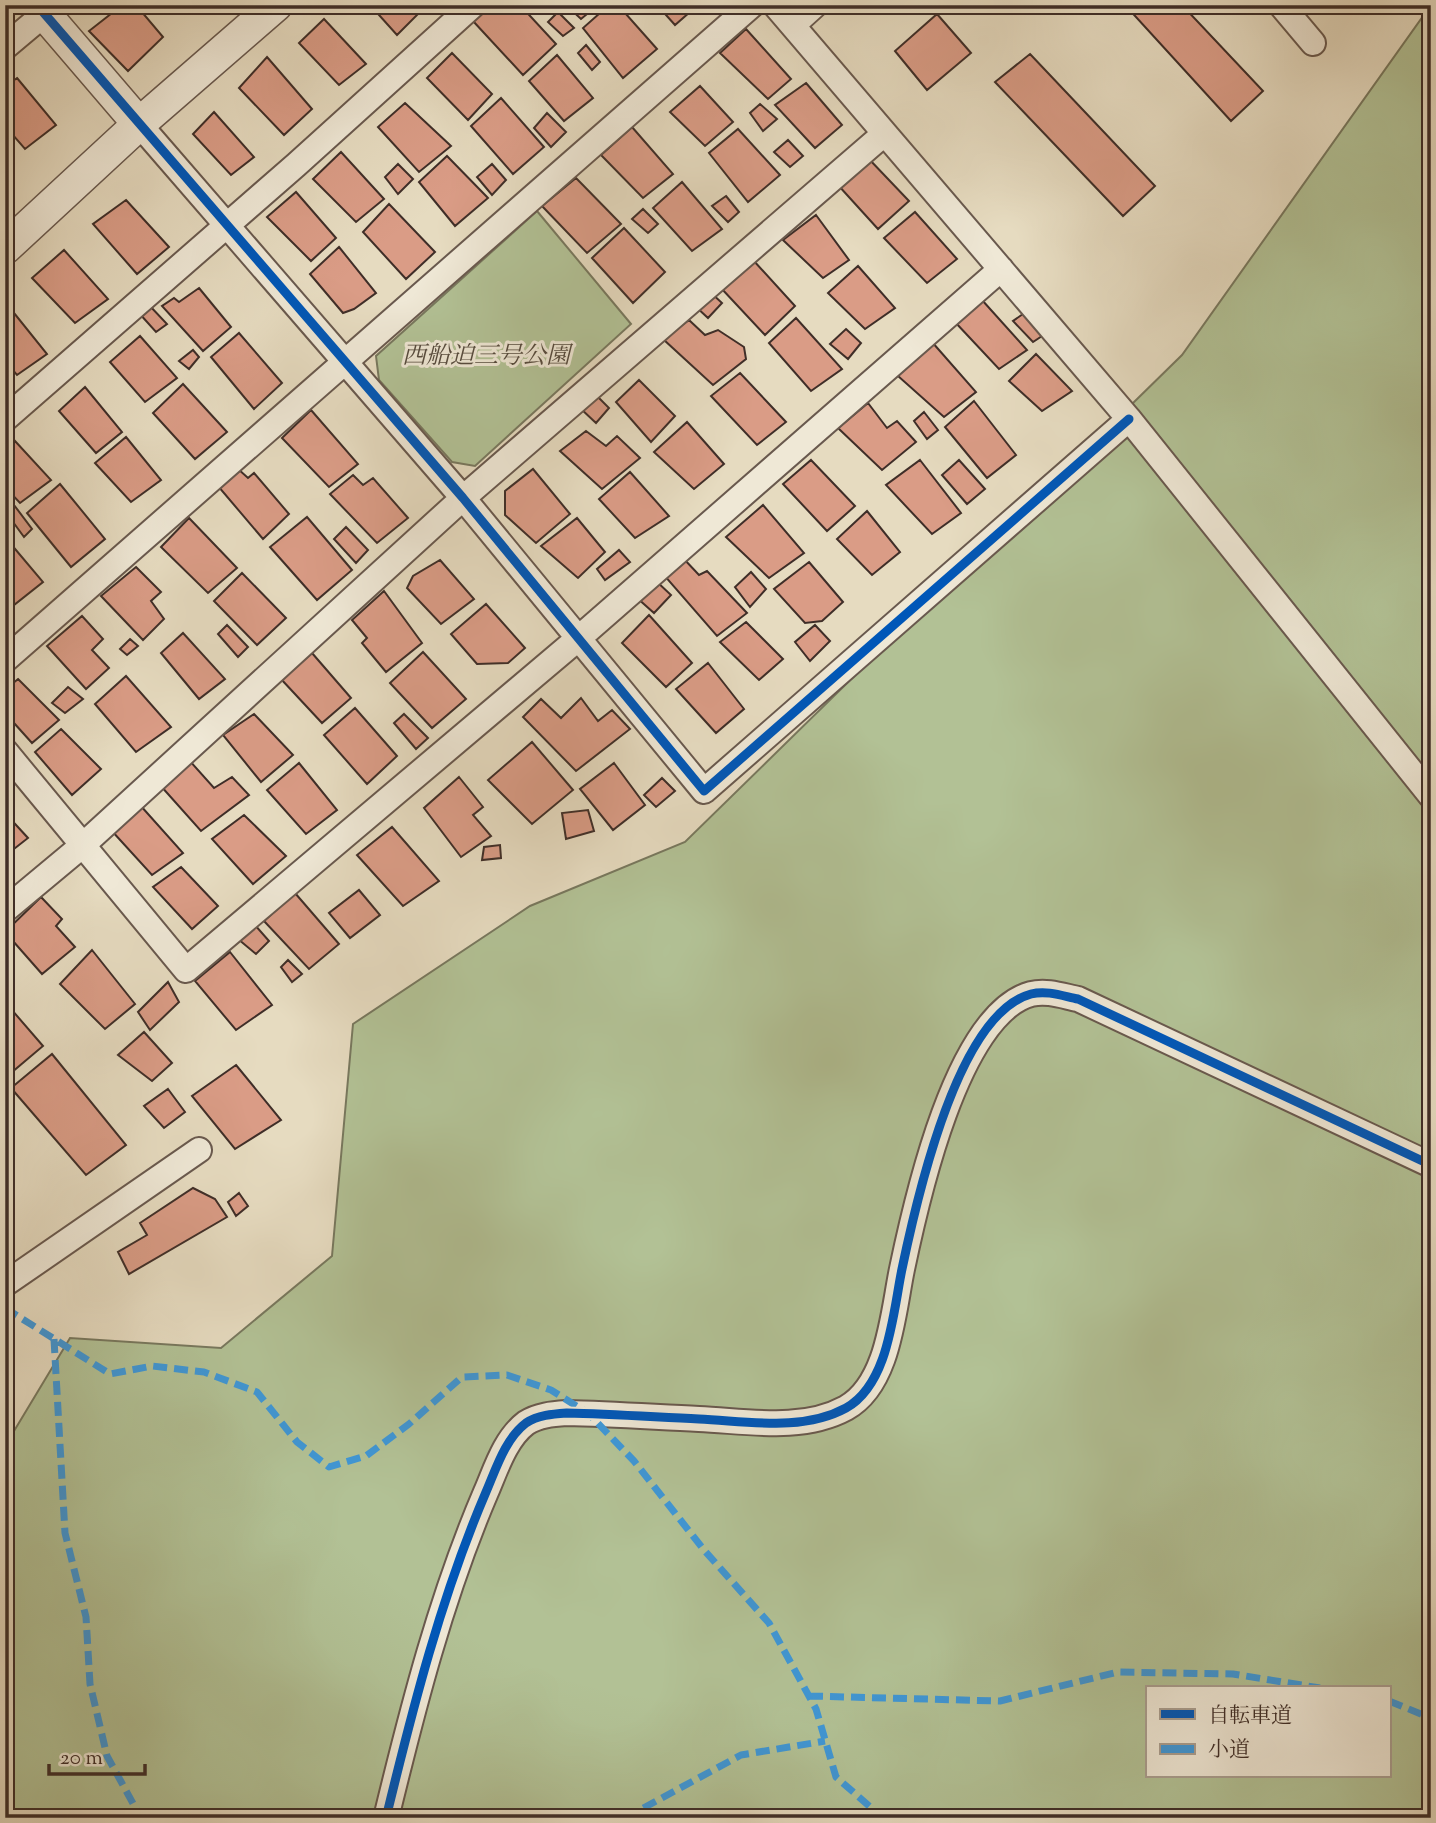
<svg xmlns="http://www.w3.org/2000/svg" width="1436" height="1823" font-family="'Sorts Mill Goudy','Noto Serif JP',serif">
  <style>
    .green { fill: #b2c195; stroke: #78785e; stroke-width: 2; fill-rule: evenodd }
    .building { fill: #da9c86; stroke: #3f2e28; stroke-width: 2 }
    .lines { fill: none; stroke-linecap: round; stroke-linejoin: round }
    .minor-casing { stroke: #69594e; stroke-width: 28 }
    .tertiary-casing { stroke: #69594e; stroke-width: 35 }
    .minor { stroke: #efe8d6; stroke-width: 24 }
    .tertiary { stroke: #efe8d6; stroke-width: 32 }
    .quiet { stroke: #3f97d6; stroke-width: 7; stroke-dasharray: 14 7; stroke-linecap: butt }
    .cycleway-casing { stroke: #efe8d6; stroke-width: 13 }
    .cycleway { stroke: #0057b8; stroke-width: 9 }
    .labels { text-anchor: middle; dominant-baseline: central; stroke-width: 6; stroke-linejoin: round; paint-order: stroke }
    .park-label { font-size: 24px; font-style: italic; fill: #564b3e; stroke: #efe8d6 }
  </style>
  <rect width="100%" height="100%" fill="#e6dbc0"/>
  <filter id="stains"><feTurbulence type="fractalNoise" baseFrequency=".00286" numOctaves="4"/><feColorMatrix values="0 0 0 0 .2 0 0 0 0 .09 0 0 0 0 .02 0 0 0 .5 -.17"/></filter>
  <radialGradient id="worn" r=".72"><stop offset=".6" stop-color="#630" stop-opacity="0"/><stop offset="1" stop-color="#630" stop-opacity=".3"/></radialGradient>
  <path class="green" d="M1431,5V1818H5V1446L70,1338L221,1348L332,1256L353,1024L530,906L685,842L1182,355ZM1147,1688H1389V1776H1147Z
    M537,211L631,324L475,466L452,462L379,380L376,356Z"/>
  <path class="building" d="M107,5H136L163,37L128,71L89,31L112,13Z
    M370,5H416L421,11L397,35Z
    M493,5H520L556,44L523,75L473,21Z
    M566,5H598L581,19Z
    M609,5H618L657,49L623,78L583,28Z
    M657,5H698L675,25Z
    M1125,5H1182L1263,91L1231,121Z
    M558,12L574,28L563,36L548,22Z
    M937,14L971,53L927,90L895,51Z
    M324,19L366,64L339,85L299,43Z
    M746,29L791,79L768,99L720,53Z
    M586,45L600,62L592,70L578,53Z
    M452,53L492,94L468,120L427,78Z
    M1030,54L1155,186L1123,216L995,82Z
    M557,55L593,98L564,121L529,81Z
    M267,57L312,109L284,135L239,88Z
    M17,78L56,125L25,149L5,126V87Z
    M806,83L842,125L815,148L775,105Z
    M700,86L733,122L705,146L670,112Z
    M501,98L544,147L513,174L471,126Z
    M405,103L451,146L419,172L378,127Z
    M760,104L777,119L763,131L750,113Z
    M214,112L254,157L231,175L193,134Z
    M547,113L566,132L551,147L534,128Z
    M632,127L673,174L643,198L601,155Z
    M738,129L780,175L748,202L709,153Z
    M788,140L803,156L790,167L774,152Z
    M341,152L384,199L356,222L313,179Z
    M447,156L488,198L455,226L419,182Z
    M868,158L909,201L878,229L838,185Z
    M398,164L413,179L398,194L385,177Z
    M492,164L506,180L492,195L477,177Z
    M576,178L621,224L587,253L542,206Z
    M682,182L722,229L692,251L653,208Z
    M296,192L336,238L311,261L267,217Z
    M726,196L739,212L728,222L712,206Z
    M126,200L169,247L137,274L93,224Z
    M389,204L435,252L406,279L363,232Z
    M643,209L658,224L648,233L632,219Z
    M915,212L957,259L927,283L884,238Z
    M816,215L849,260L823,278L783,240Z
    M624,228L665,272L633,303L592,258Z
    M339,247L376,293L354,309L343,313L310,274Z
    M64,250L108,299L75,323L32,278Z
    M753,260L795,306L765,335L721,288Z
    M858,266L895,308L865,329L828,293Z
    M199,288L231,327L203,351L162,306L174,298L179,302Z
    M709,291L722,303L708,318L694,305Z
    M982,300L1027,350L999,369L955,322Z
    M149,305L167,324L156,332L139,313Z
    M10,308L47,354L17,375L5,361V311Z
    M1030,309L1048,332L1033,342L1013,321Z
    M796,318L842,369L811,391L769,343Z
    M689,320L705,335L718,330L744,347L746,359L713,385L663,339Z
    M846,329L861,343L848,359L830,344Z
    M239,333L282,383L254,409L211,357Z
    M140,336L177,378L145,402L110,362Z
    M932,342L976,392L944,417L898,376Z
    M193,350L199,357L189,369L179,361Z
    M1036,354L1072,391L1042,411L1009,381Z
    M740,373L786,422L757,445L711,396Z
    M639,380L675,416L651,442L616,402Z
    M183,384L227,432L195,459L153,413Z
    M85,387L122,432L96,453L59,411Z
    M595,394L609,408L596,423L580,408Z
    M974,401L1016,455L987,478L945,427Z
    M868,403L887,428L897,421L916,442L882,470L838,428Z
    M311,410L358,464L329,487L282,438Z
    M924,412L938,430L927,439L914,421Z
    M687,422L724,464L694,489L654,452Z
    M586,431L606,446L617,436L640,458L602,489L560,451Z
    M126,437L161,480L131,502L95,463Z
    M15,441L51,480L20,503L5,487V450Z
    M811,460L855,506L827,531L783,484Z
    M920,460L961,513L932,534L886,485Z
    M959,460L985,489L967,504L942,475Z
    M237,468L248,478L254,473L289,514L263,539L218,486Z
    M533,469L570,514L536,543L505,515V491Z
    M630,472L669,516L635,538L599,499Z
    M353,475L363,485L373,478L408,518L377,543L330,494Z
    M60,484L105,539L71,567L27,513Z
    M11,501L32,529L24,537L5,511V506Z
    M763,505L804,553L769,578L726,537Z
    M867,511L900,552L872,575L837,539Z
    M307,517L352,570L317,600L270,547Z
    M189,518L237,568L208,593L161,547Z
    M577,518L605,552L578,578L541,546Z
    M346,527L368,550L356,563L334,539Z
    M5,537L43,582L14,605L5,594Z
    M619,550L630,562L605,580L597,569Z
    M683,558L699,575L707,571L747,613L717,636L663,574Z
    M440,560L474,599L441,624L407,588L413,576Z
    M809,562L843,602L822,621L805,623L774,589Z
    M136,567L161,592L151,601L164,619L143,640L101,596Z
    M751,572L766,589L750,607L735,587Z
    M242,573L286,618L257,645L214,601Z
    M655,580L671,595L654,613L636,597Z
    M384,591L422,643L386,672L362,643L367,638L352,620Z
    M486,604L525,648L508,663L477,664L451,634Z
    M649,615L692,663L666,687L622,643Z
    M82,616L103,639L92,650L109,668L86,689L47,646Z
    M746,622L783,659L759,680L720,642Z
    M227,625L248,647L238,657L218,634Z
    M815,625L830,641L810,661L795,642Z
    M183,633L225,679L199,699L161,653Z
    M130,639L138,646L127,655L120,649Z
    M423,652L466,699L432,728L390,683Z
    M312,653L351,698L322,723L281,679Z
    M708,663L744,709L716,733L676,689Z
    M126,676L171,727L136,752L95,704Z
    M18,679L59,720L32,743L5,713V690Z
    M68,687L83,699L65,713L52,703Z
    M581,698L598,721L612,710L630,729L576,771L523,717L541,699L561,718Z
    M355,708L397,756L367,784L324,735Z
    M254,714L293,755L261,782L223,735Z
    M404,714L428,738L416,749L394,723Z
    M61,729L101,769L72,795L35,752Z
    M532,742L573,790L532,824L488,780Z
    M189,760L214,788L232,777L249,795L201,831L160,785Z
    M299,763L337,810L306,834L267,790Z
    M614,763L645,805L613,830L580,789Z
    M459,777L483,807L473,815L491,836L461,857L424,808Z
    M662,778L675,791L656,807L644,795Z
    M140,805L183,853L152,875L111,830Z
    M588,810L594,831L566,839L562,813Z
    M5,813L28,838L5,856Z
    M244,815L286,856L253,884L212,839Z
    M392,827L439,881L403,906L357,855Z
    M500,845L501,858L482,860L484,847Z
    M181,867L218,906L192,929L153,887Z
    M359,890L380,915L350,938L329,913Z
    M295,893L339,944L309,969L264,921Z
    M41,897L62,919L56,926L75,947L42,974L5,932Z
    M254,924L269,941L256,954L238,939Z
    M92,950L135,1004L105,1029L60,984Z
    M230,952L272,1005L236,1030L195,981Z
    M288,960L302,974L292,982L281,967Z
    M168,982L179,1002L150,1030L138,1012Z
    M5,1002L43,1046L5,1078Z
    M144,1032L172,1063L152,1081L118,1055Z
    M52,1054L126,1145L86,1175L11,1088Z
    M236,1065L281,1120L235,1149L192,1096Z
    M168,1089L185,1112L164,1128L144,1106Z
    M193,1188L215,1199L227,1217L129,1274L118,1252L147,1235L140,1223Z
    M239,1193L248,1206L236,1216L228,1202Z"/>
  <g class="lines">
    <g class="minor-casing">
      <path id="minor" d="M775,5L1129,419L1431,796
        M1281,5L1313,43
        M793,25L815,5
        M5,47L55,5
        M139,124L463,498L704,791L1129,419
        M5,419L296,165L473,5
        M5,660L752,5
        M5,751L186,970L580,637L1001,269
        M5,910L83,845L463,498L884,134
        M5,1284L199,1150
        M386,1818C413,1707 441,1597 486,1492C496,1469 505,1439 526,1423C538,1415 553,1414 567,1413C611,1414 655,1417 699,1419C747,1421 802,1432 846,1408C889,1384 893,1312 902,1269C916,1202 957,1014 1031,994C1047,990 1063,996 1078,999L1431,1165"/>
    </g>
    <g class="tertiary-casing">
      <path id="tertiary" d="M37,5L139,124
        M5,248L139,124L276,5"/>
    </g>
    <use href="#minor" class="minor"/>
    <use href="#tertiary" class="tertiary"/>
    <path class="quiet" d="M5,1308L110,1374L152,1366L204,1372L257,1392L297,1442L329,1467L366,1456L409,1424L462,1377L507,1375L551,1390L589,1414L634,1461L704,1550L769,1623L816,1709L836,1777L883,1818
      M54,1339L65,1533L86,1617L90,1684L107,1756L141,1818
      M809,1696L1000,1701L1118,1672L1233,1674L1320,1688
      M1389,1701L1431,1718
      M625,1818L741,1755L825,1741"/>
    <g class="cycleway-casing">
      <path id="cycleway" d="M37,5L463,498L704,791L1129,419
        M386,1818C413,1707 441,1597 486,1492C496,1469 505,1439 526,1423C538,1415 553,1414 567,1413C611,1414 655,1417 699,1419C747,1421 802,1432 846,1408C889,1384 893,1312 902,1269C916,1202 957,1014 1031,994C1047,990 1063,996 1078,999L1431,1165"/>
    </g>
    <use href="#cycleway" class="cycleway"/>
  </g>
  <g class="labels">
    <g class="park-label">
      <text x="486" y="357">西船迫三号公園</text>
    </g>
  </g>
  <rect width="1436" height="1823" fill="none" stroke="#e6dbc0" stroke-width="28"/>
  <rect x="7" y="7" width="1422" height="1809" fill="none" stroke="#3f2e28" stroke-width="3.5"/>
  <rect x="14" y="14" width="1408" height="1795" fill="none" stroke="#3f2e28" stroke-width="2"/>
  <rect x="1146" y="1686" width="245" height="91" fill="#efe8d6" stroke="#a99e90" stroke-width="2"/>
  <rect x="1160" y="1709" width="35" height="10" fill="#0057b8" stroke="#a99e90" stroke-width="2"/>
  <text x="1208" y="1722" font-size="21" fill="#3f2e28">自転車道</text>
  <rect x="1160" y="1744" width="35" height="10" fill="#3f97d6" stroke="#a99e90" stroke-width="2"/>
  <text x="1208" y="1756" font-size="21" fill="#3f2e28">小道</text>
  <path d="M49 1764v10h96v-10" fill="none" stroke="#3f2e28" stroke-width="3.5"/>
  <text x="60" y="1764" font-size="21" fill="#3f2e28" stroke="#efe8d6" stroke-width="5" paint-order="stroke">20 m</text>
  <rect width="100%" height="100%" filter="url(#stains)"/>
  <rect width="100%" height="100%" fill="url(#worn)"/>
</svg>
